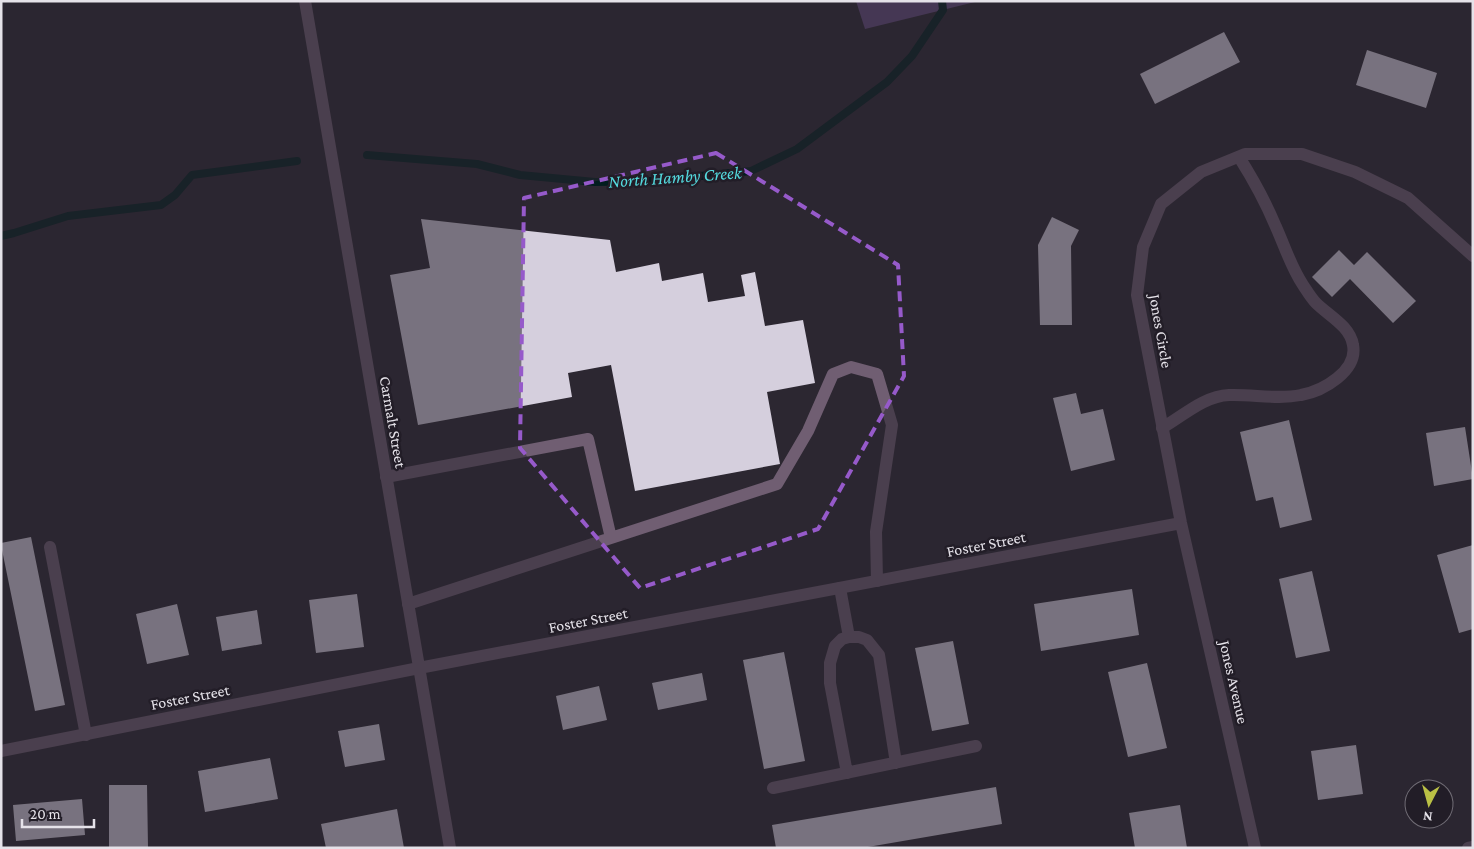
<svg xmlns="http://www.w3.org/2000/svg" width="1474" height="849" font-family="'Crimson Pro',serif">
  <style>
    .forest { fill: #654c7f }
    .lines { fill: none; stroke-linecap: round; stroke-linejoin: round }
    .stream { stroke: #021d1e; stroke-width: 8 }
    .building { fill: #d5cfdd }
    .service { stroke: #705e72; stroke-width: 12 }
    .minor { stroke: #705e72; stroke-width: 12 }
    .marked { fill: none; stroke: #965aca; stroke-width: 4; stroke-dasharray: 10 6; stroke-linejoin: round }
    .labels { text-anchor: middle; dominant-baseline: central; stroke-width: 5; stroke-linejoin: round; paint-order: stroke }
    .street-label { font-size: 16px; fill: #e5e2e9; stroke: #221d27 }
    .water-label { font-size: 18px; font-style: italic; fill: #54dade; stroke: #221d27 }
  </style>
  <rect width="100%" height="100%" fill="#2c2731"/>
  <path class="forest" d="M856,1H979L865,29Z"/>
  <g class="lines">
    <path class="stream" d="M367,155L477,164L520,175L595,182L650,181L751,171L797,149L887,82L912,56L943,10L942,1
      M1,236L14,233L68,216L161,205L175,195L192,175L297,161"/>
  </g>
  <path class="building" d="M1224,32L1240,62L1155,104L1140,74Z
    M1367,50L1437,73L1426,108L1356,85Z
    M1052,217L1079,230L1071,246L1072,325H1040L1038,245Z
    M421,219L610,240L616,272L659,263L662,281L703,273L708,302L745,296L741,275L755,272L765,326L803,320L815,383L767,392L780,464L635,491L611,365L568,373L572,397L418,425L390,275L430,268Z
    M1339,250L1354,265L1367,252L1416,301L1393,323L1350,279L1332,297L1312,277Z
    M1076,393L1081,414L1103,409L1115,460L1071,471L1053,398Z
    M1289,420L1312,520L1280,528L1273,497L1256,501L1240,432Z
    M1465,427L1473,479L1434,486L1426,433Z
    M31,537L65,705L35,711L1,545V543Z
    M1473,545V629L1459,633L1437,555Z
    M1312,571L1330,651L1296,658L1279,579Z
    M1132,589L1139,635L1041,651L1034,604Z
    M357,594L364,647L316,653L309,600Z
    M177,604L189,655L147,664L136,614Z
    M257,610L262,644L222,651L216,617Z
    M953,641L969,724L932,731L915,648Z
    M784,652L805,761L764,769L743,660Z
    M1147,663L1167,748L1128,757L1108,672Z
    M702,673L707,700L658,710L652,683Z
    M599,686L607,720L563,730L556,696Z
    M379,724L385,760L345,767L338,731Z
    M1356,745L1363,794L1318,800L1311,751Z
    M270,758L278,799L205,812L198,771Z
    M109,785H147L148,848H109Z
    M996,787L1002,824L862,848H776L772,825Z
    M82,799L85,835L16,841L13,805Z
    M1180,805L1187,848H1135L1129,813Z
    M397,809L404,848H326L321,824Z"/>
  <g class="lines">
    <path class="service" d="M1162,428C1183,416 1204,396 1229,395C1253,394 1277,400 1301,395C1323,391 1358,371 1353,345C1350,326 1329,316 1316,303C1311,298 1307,291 1303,285C1291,267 1285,247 1276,227C1266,203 1253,179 1239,157
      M386,477L588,439L611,538
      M50,547L86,735
      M840,588L849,637
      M408,604L777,484L808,431L833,374L851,367L877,374L892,425L876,532L877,581
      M847,773L830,683V663L835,646L842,639L849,637H859L867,640L879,655L896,763
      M773,788L976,746"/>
    <path class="minor" d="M305,1L450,848
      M1,751L419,668L1181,523
      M1255,848L1181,523L1137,295L1143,247L1161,204L1201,172L1245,154H1302L1355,172L1408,198L1473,256
      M1468,848L1473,847"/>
  </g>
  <path d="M0 0H1474V849H0ZM716,153L898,265L904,376L818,529L640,588L520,448L524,198Z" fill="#2c2731" fill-opacity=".55" fill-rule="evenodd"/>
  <path class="marked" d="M716,153L898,265L904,376L818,529L640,588L520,448L524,198Z"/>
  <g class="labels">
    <g class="street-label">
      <text transform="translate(1161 331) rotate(80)">Jones Circle</text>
      <text transform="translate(393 422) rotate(80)">Carmalt Street</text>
      <text transform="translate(986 544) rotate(-11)">Foster Street</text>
      <text transform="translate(588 620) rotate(-11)">Foster Street</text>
      <text transform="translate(1234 682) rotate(77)">Jones Avenue</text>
      <text transform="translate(190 697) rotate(-11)">Foster Street</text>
    </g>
    <g class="water-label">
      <text transform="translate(675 177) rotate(-4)">North Hamby Creek</text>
    </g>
  </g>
  <rect width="1474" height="849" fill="none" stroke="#e5e2e9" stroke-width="5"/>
  <g transform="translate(1429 804) rotate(186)"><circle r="24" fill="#221d27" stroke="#706c75"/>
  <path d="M0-4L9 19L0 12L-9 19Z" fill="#bac045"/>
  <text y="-8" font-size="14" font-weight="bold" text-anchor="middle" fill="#e5e2e9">N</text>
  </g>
  <path d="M22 819v8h72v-8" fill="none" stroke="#e5e2e9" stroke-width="2.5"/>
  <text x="30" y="819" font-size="15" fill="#e5e2e9" stroke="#221d27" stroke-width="4" paint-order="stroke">20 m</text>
</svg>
